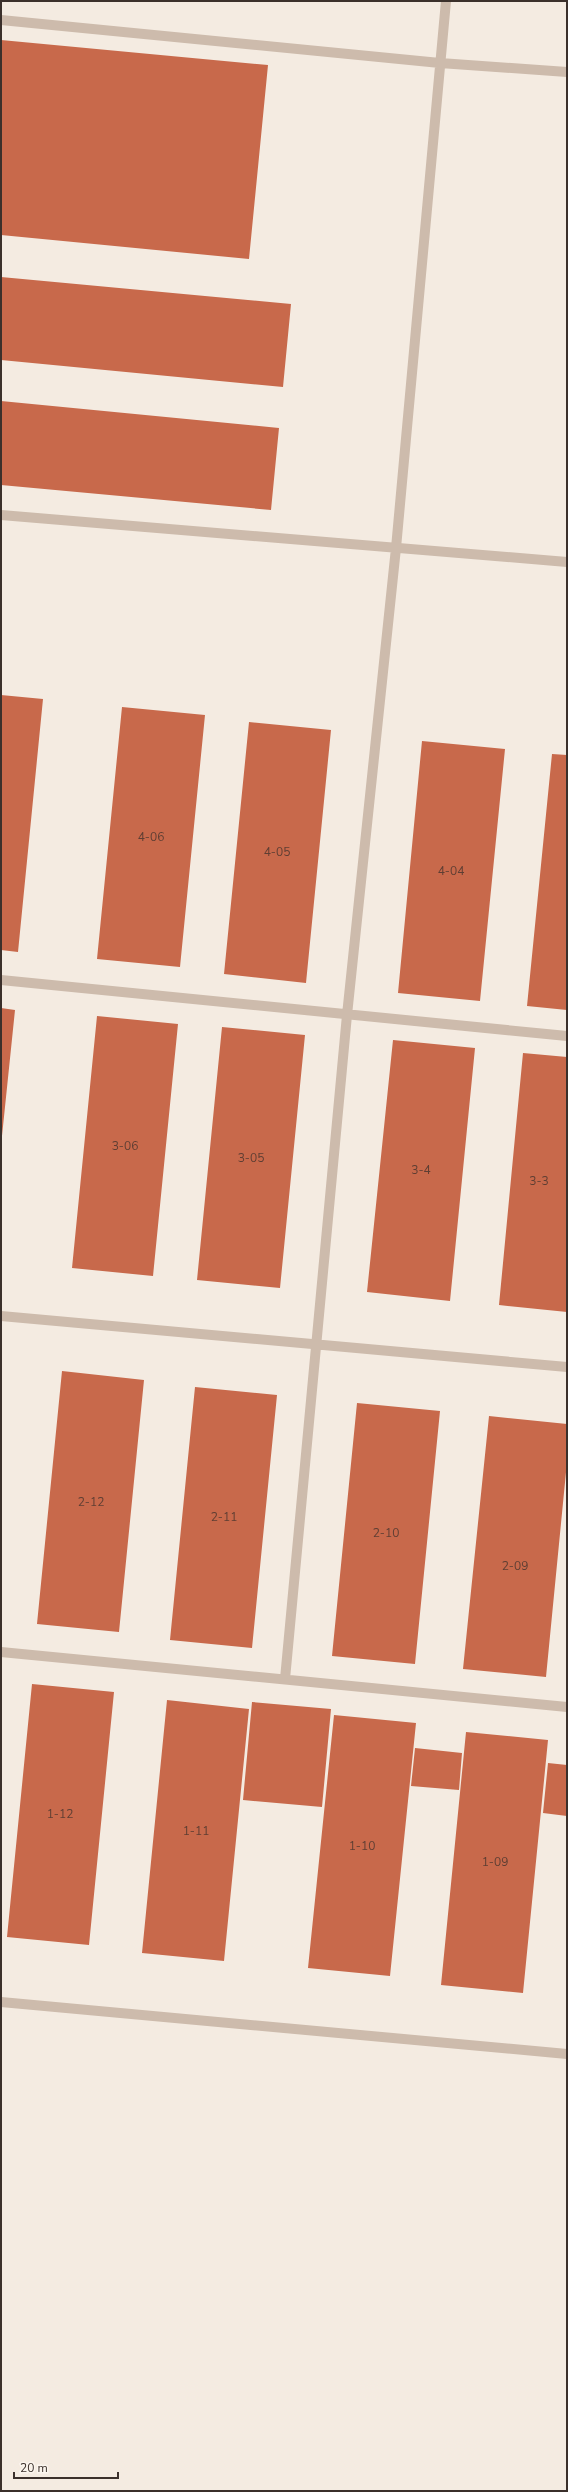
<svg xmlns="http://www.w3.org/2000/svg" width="568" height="2492" font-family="'Nunito Sans',sans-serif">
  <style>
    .building { fill: #c8694b }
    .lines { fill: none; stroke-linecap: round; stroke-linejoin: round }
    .minor { stroke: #cdbbac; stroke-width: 10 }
    .labels { text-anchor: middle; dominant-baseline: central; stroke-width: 3; stroke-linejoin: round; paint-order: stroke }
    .number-label { font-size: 12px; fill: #5e3e33 }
  </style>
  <rect width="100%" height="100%" fill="#f4ebe1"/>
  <path class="building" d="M1,40L268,65L249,259L1,235Z
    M1,277L291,304L283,387L1,360Z
    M1,401L279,428L271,510L1,485Z
    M1,695L43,699L18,952L1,950Z
    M122,707L205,715L180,967L97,959Z
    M249,722L331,730L306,983L224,974Z
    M422,741L505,749L480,1001L398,993Z
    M552,754L567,755V1010L527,1006Z
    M1,1008L15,1010L2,1136H1Z
    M97,1016L178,1024L153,1276L72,1268Z
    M222,1027L305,1035L280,1288L197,1280Z
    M393,1040L475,1048L450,1301L367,1292Z
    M523,1053L567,1057V1312L499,1305Z
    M62,1371L144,1380L119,1632L37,1624Z
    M195,1387L277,1395L252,1648L170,1640Z
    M357,1403L440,1411L415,1664L332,1656Z
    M489,1416L567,1424V1462L546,1677L463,1669Z
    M32,1684L114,1692L89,1945L7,1937Z
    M167,1700L249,1709L224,1961L142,1953Z
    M252,1702L331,1709L322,1807L243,1800Z
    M334,1715L416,1723L390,1976L308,1968Z
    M466,1732L548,1740L523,1993L441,1985Z
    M415,1748L462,1753L459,1790L411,1786Z
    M548,1763L567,1765V1816L543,1813Z"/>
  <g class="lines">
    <path class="minor" d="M1,20L440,63L567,72
      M1,515L567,562
      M1,980L567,1036
      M1,1316L567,1367
      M1,1652L567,1707
      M285,1679L347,1015L396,548L446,1
      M1,2002L567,2054"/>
  </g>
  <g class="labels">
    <g class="number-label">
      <text x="151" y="837">4-06</text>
      <text x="277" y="852">4-05</text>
      <text x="451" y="871">4-04</text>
      <text x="125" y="1146">3-06</text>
      <text x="251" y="1158">3-05</text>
      <text x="421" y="1170">3-4</text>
      <text x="539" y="1181">3-3</text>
      <text x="91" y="1502">2-12</text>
      <text x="224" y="1517">2-11</text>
      <text x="386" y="1533">2-10</text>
      <text x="515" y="1566">2-09</text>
      <text x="60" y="1814">1-12</text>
      <text x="196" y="1831">1-11</text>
      <text x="362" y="1846">1-10</text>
      <text x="495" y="1862">1-09</text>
    </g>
  </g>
  <rect width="568" height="2492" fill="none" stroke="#3b302b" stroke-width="4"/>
  <path d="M14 2472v6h104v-6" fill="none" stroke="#3b302b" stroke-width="2"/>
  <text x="20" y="2472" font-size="12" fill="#3b302b" stroke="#fbf5ee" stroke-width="3" paint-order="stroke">20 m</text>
</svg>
